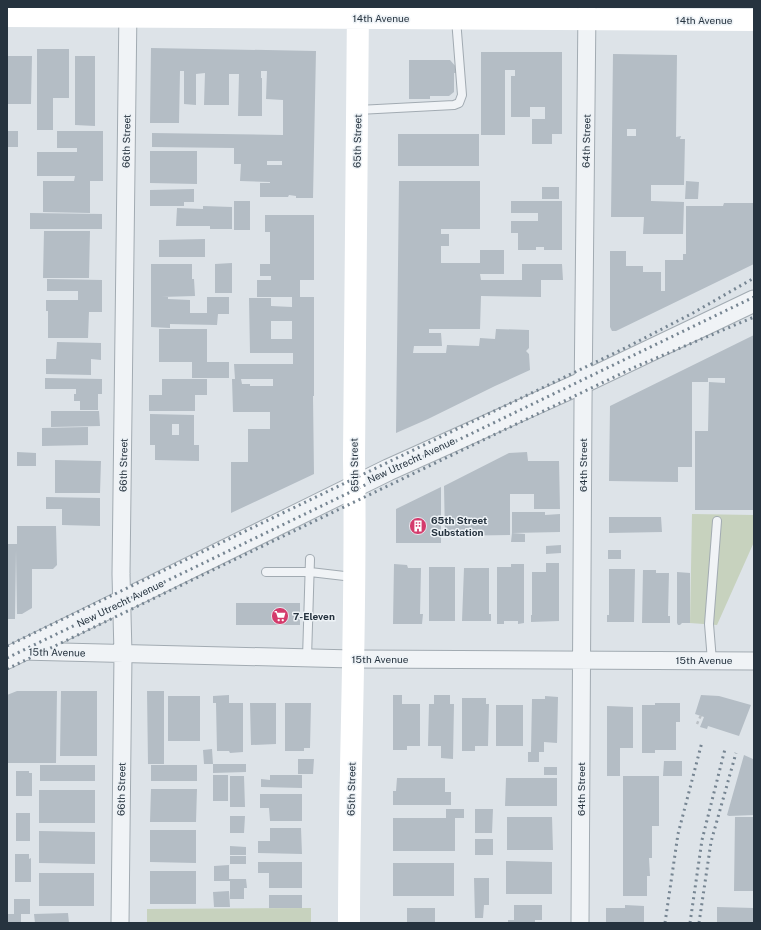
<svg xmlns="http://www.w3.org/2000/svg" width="761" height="930" font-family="'Public Sans',sans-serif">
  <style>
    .green { fill: #c7d2be }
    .building { fill: #b4bdc5; fill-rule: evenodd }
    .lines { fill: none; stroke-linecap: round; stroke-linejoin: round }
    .service-casing { stroke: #a2abb2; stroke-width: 10 }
    .minor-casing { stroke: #a2abb2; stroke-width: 19 }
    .tertiary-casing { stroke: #a2abb2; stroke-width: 23 }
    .path { stroke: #bbc1c6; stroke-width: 2.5; stroke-dasharray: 3 3; stroke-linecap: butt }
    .service { stroke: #f0f3f6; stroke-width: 8 }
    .minor { stroke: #f0f3f6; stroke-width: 17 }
    .tertiary { stroke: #f0f3f6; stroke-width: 21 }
    .secondary { stroke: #fff; stroke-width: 22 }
    .rail { stroke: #768592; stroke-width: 3; stroke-dasharray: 2 4; stroke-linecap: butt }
    .labels { text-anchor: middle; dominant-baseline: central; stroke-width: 3; stroke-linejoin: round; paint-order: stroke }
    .street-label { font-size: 10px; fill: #26333f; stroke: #edf2f6 }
    .poi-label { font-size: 10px; font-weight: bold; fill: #26333f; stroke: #edf2f6; text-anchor: start }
  </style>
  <rect width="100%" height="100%" fill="#dde3e8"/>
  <path class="green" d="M692,514L754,515V542L717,625L690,623Z
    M311,908V923H147V909Z"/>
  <path class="building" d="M151,48L316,51L313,198H296V196L289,195L288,197H260V183H270V182L240,181L241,164H234V148L152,147V133L283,135V100L266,99L267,71H261V78H262V116H238L239,74H229V105H204L205,73L196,74V105L184,104V71H180L179,123H150ZM267,161H282V165H267Z
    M37,49H69V98H53V130H37Z
    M481,52H562V134H552V144H532V119H545V107H530V117H511V76H515V70H505V135H481Z
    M613,54L677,55L676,137L681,136L680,139H685L684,185H651V201L684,202L683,234H643L644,217H611ZM627,129H636V136H627Z
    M7,56H32L31,104H7Z
    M75,56H95V126L75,125Z
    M409,60H450L457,68V73H454V92L449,96H430V99H409Z
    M7,131H18V147H7Z
    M57,131H103V181H90V213L43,212V181H74L75,176H37V152H77V148H57Z
    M398,134H479V166H398Z
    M150,151H197V184L150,183Z
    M399,181H480V229H441V234H449V246H441V263H480V250H504V274H480L481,280H522V264H562L563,280H541V297L481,296L480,329H429V333H441L442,346H414L413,353H446L447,345L479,346L480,338L495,339L496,329L529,330V348L526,351L529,354L530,370L495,386L428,419L396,433Z
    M686,181L699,182L698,199H685Z
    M542,187H559V199H542Z
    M194,189V202H184V206H150V190Z
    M234,201H250V230H234Z
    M511,201H562V250H544V247H536V250H518V233H511V221H538V213H511Z
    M724,203H753L754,264L616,331H612L610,327V251H626V266H643V272H661V291H665V260H683V254H686V206H723Z
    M203,206L232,207V229H210V226H176L177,208L203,209Z
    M30,213L102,214V229H30Z
    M265,215H314V280H300V297H257V280H271V276H260V264H270V232H265Z
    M44,231H90L89,278H43Z
    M205,239V257H159V240Z
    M232,263V293H215V264Z
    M151,264H192V279H194L195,296L161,297H168V299L190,300V313H207V297H229V314H218L217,325L170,324V328L151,327Z
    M47,279L102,280V312H89L88,338H48V311H46V300H78V291H47Z
    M292,297H314V396H313L314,474L231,513V462H248V429H270V412H233L232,379H235L234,364H293V353H250L249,298H271V306L292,307ZM271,321H292V339H271ZM241,379H273V386H250V384H242Z
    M159,329H207V362H229V378H192V362H159Z
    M754,335V510H695V431H708L709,382L725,383V378H708V382H692V467H678V482L609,481L610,406Z
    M57,342L101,343V360L91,359V375L46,374V359H56Z
    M45,378L102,379V394H98V410H80V401H74V394H76V389H45Z
    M162,379H207V395H195V411H149V395H162Z
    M51,411H99L100,426L51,427Z
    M150,414L194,415V445H199V461L155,460V445H150ZM172,424H179V435H172Z
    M88,427V445L42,446V428Z
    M17,452L36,453V466H17Z
    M527,452L528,461H559L560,509H534V494H510V535L445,536L444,486L509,453Z
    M55,460L101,461L100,493H55Z
    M441,487V543H396V509Z
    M46,497L100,498V526L62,525V509H46Z
    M512,512H545V515L560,514V532L512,533Z
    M609,517H661L662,532L609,533Z
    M17,526H56L57,565L53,569H32V608L22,614H17L16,550L15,619H7V544H17Z
    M512,533L525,534V542H511Z
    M561,545V553L546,554V546Z
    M608,550H621V559H608Z
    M546,563H559V621L531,622V615H532V572H546Z
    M394,564L407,565L408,568H421L420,614H423L422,624H393Z
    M511,564H524V623L518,624V621H504V624H497V567H511Z
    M429,567H455V621H429Z
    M464,568H489V614H491V621H462Z
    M609,569H635L634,622H607V615H609Z
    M643,570H656V573H669L668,616H670V623H642Z
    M677,572L690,573V623H682L680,625H678L677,623Z
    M236,603H300V625H236Z
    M17,691H57L56,763H7V695Z
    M61,691H97V756H60Z
    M147,691H164V764H148Z
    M229,695V703H243V752L230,753L229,751H217L216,703H213V696Z
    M393,695H402V704H420V746H407V750H393Z
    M434,695H450V704H454L453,759L441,758V746H428L429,704H434Z
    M701,695L719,696L751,705L739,736L708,726L707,729L700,727L704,717L695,714Z
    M168,696H200V741H168Z
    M545,696L558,697L557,743L544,742V752H539V762H528V752H531L532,699H545Z
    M462,698H486V704H489L488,746H475V751H462Z
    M250,703H276V744L251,745Z
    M285,703H311L310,748H304V751H285Z
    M655,703H680V722H676V750H655V753H642V705H655Z
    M496,705H523V746H496Z
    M607,706L633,707V748H620V776H607Z
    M212,749L213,764H246V772L213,773V764H204L203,750Z
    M744,755L753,759L754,758V815L729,816L727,815Z
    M298,759H314L313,774H298Z
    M664,761H682V776H663Z
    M40,765H95V781H40Z
    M151,765H197V781H151Z
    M544,767H557V775H544Z
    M16,771H29V773H32V796H16Z
    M213,775H228V801H213Z
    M270,775H302V788L261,787V779L270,780Z
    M230,776H244L245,807H230Z
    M623,776H659V826H652V858H649L650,876H647V896H623Z
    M397,778H445V792H451V805H393V791H396Z
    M506,778H557V806H505Z
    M151,789H197L196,822H150Z
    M39,790H95V823H39Z
    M260,794H302V821H270L269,808H260Z
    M446,809H464V818H455V851H393V818H446Z
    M475,809H493L492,833H475Z
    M16,813H30V841H16Z
    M230,816H245L244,833H230Z
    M507,817H552L553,850H507Z
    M735,817H754V891H734Z
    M270,828H301L302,854L258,853V841H270Z
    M150,830H196V863L150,862Z
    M39,831L95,832V864L39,863Z
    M475,839H493V855H475Z
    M230,846L246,847V855H230Z
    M15,854H29V859L31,858V882H15Z
    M230,856H246V864H230Z
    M506,861L552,862V894H506Z
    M258,862H302V888H269V873H258Z
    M393,863H454V896H393Z
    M229,865V879H246L247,888H244V899H230V881H214V866Z
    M150,871H196V904H150Z
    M39,873H94V906H39Z
    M474,878H489V905H479H484L483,918H475Z
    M229,891L230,907H214L213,892Z
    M269,895H302V908H269Z
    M14,899H30V914H21V923H7V914H14Z
    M514,905H542V920H535V923H508V920H514Z
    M625,905L644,906V923H606V908H625Z
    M717,907L754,908V923H717Z
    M407,908H435V923H407Z
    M68,913L69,923H35L34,914Z"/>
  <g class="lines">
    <g class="service-casing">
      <path id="service" d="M358,110L454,105L459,103L462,95L456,19
        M266,572H310L353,577
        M307,658L310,559
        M712,661L709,624L717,521"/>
    </g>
    <g class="minor-casing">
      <path id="minor" d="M21,651L353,659L754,661
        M120,923L123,654L121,574L128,7
        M580,923L583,404L587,7"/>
    </g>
    <g class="tertiary-casing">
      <path id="tertiary" d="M7,658L388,470L584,382L754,301"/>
    </g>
    <path class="path" d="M697,724L702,713"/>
    <use href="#service" class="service"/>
    <use href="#minor" class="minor"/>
    <use href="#tertiary" class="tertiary"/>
    <path class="secondary" d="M7,16L754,20
      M349,923C349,768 357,613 354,458L358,7"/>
    <path class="rail" d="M7,646L625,348L693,313L754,278
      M7,658L754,297
      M7,669L635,367L754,317
      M665,923L678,834L702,742
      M690,923L702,840L725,749
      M699,923L711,842L736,753"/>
  </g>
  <defs>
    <g id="building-disc" transform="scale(0.9)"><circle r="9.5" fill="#d43b6c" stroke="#edf2f6"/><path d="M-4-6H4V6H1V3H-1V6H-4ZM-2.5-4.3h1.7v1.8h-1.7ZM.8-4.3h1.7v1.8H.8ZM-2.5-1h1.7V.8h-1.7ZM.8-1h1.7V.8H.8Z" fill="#fff"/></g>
    <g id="supermarket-disc" transform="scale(0.9)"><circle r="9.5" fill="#d43b6c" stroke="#edf2f6"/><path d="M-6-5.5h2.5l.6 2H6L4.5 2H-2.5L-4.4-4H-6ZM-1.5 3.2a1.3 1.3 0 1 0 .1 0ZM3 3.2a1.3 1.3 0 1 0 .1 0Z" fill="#fff"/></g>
  </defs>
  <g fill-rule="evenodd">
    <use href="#building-disc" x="418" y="526"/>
    <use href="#supermarket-disc" x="280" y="616"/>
  </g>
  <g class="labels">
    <g class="street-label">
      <text x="381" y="18">14th Avenue</text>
      <text x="704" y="20">14th Avenue</text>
      <text transform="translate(126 141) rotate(-89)">66th Street</text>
      <text transform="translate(357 141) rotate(-89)">65th Street</text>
      <text transform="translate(586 141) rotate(-89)">64th Street</text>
      <text transform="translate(411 460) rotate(-25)">New Utrecht Avenue</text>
      <text transform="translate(123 465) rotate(-89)">66th Street</text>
      <text transform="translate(354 465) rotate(-91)">65th Street</text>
      <text transform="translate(583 465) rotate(-90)">64th Street</text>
      <text transform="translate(120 603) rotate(-26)">New Utrecht Avenue</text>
      <text transform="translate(57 652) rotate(1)">15th Avenue</text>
      <text x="380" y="659">15th Avenue</text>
      <text x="704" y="660">15th Avenue</text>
      <text transform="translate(121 789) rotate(-89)">66th Street</text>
      <text transform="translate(351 789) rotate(-89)">65th Street</text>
      <text transform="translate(581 789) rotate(-90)">64th Street</text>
    </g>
    <g class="poi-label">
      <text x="431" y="520">65th Street<tspan x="431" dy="12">Substation</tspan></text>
      <text x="293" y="616">7-Eleven</text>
    </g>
  </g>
  <rect width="761" height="930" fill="none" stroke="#26333f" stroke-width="16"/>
</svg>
